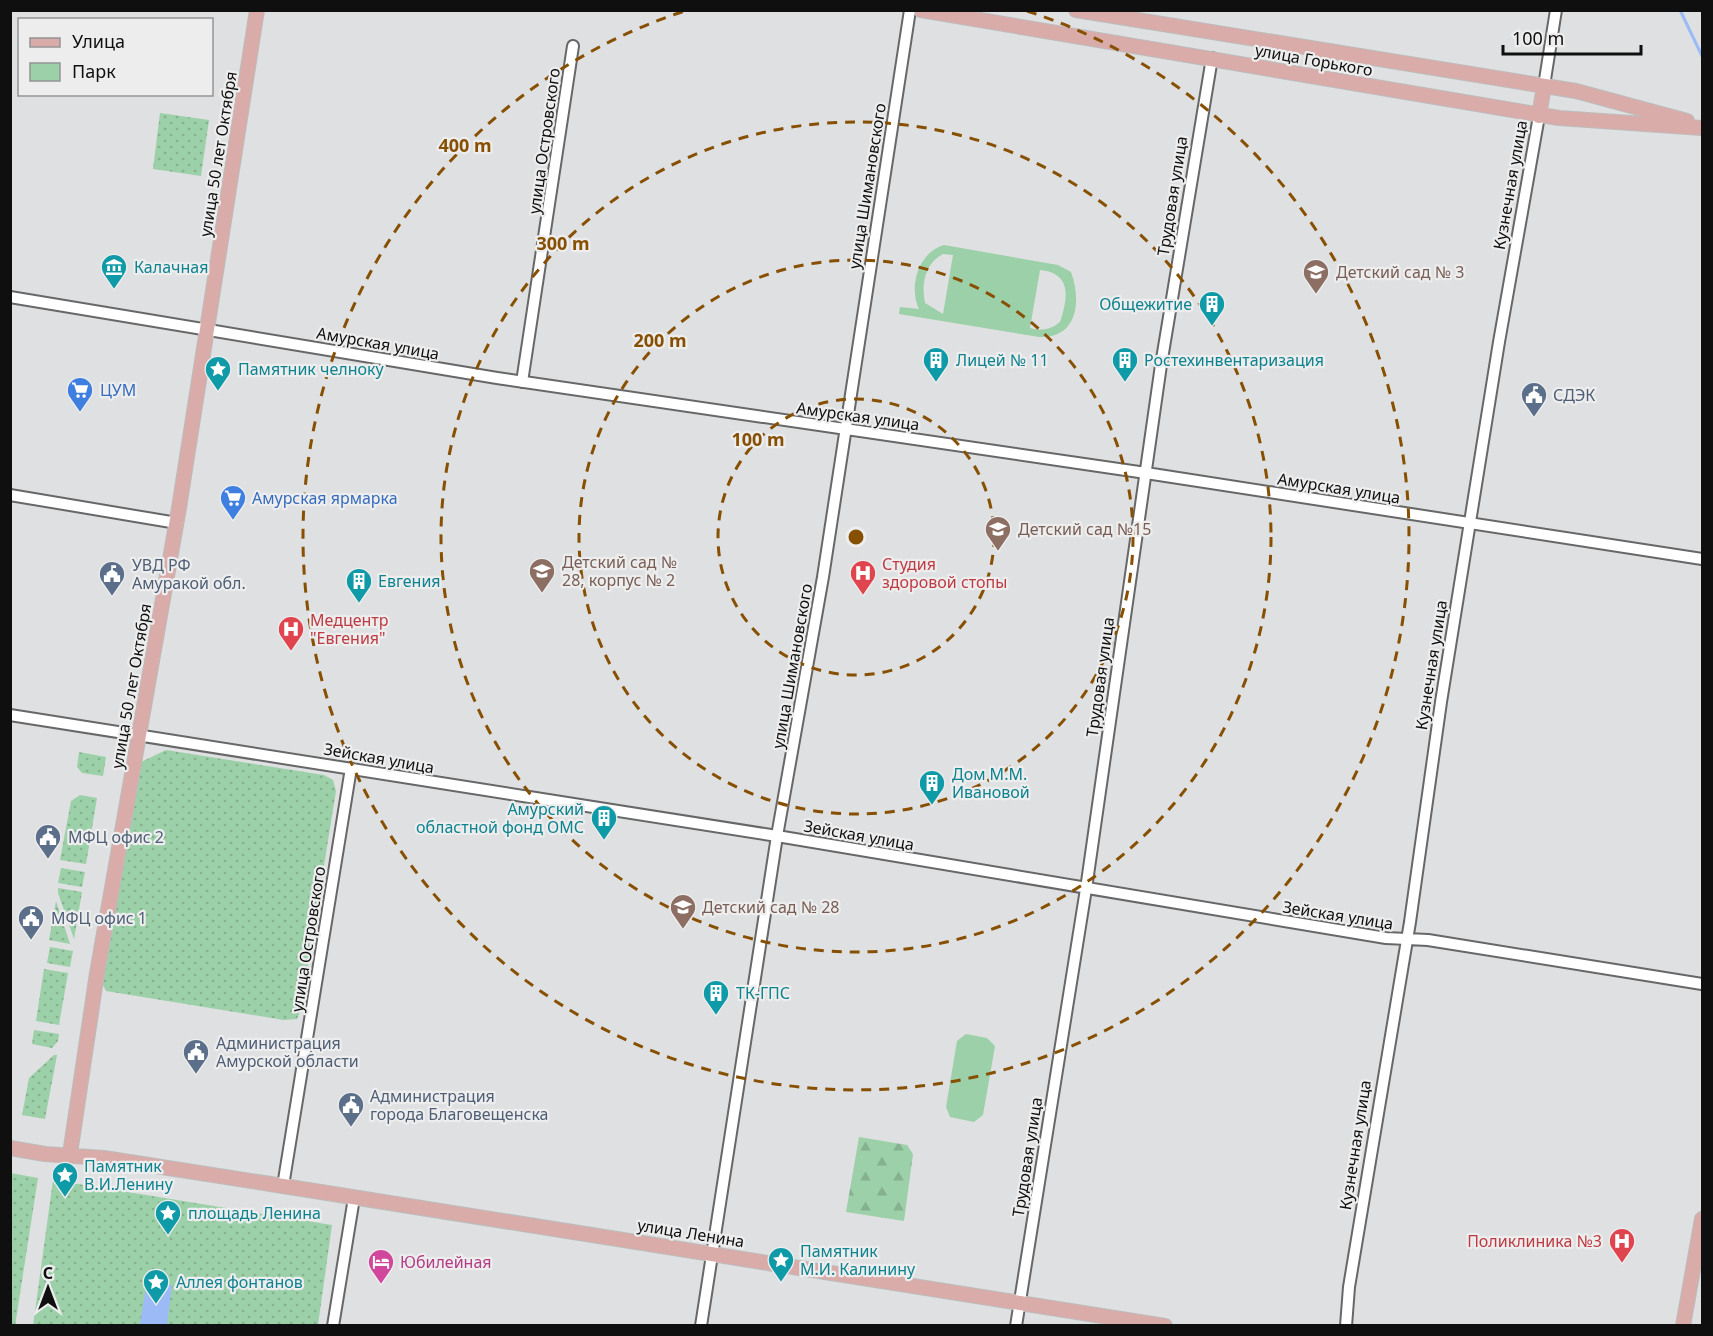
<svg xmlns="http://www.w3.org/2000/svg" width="1713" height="1336" font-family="'Noto Sans',sans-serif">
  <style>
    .green { fill: url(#green-dots) }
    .forest { fill: url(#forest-firs) }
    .pitch { fill: #9cd0a8; fill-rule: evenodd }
    .water { fill: #9bbaf6 }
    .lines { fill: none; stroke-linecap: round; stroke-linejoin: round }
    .stream { stroke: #9bbaf6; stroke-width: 3 }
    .minor-casing { stroke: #676768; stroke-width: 14 }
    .major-casing { stroke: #bcbcbc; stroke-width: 16 }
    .minor { stroke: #fff; stroke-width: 10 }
    .major { stroke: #d9acaa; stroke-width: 14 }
    .ring { fill: none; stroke: #874f00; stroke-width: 3; stroke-dasharray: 10 8 }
    .labels { text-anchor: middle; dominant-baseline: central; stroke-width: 4.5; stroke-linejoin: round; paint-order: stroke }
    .street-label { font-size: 16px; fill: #0f0f0f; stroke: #ededee }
    .culture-label { font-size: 16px; fill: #0d838f; stroke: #ededee; text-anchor: start }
    .education-label { font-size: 16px; fill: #785e54; stroke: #ededee; text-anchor: start }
    .shop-label { font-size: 16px; fill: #366cbe; stroke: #ededee; text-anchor: start }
    .service-label { font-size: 16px; fill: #4e5e75; stroke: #ededee; text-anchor: start }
    .health-label { font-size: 16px; fill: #be3a42; stroke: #ededee; text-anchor: start }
    .hotel-label { font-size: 16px; fill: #b23c85; stroke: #ededee; text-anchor: start }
    .centre { fill: #874f00; stroke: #ededee; stroke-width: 3 }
    .ring-label { font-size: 18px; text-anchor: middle; font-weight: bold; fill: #874f00; stroke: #ededee; stroke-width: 4.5; stroke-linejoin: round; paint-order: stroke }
  </style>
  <defs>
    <pattern id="green-dots" width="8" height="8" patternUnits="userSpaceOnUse" patternTransform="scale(1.5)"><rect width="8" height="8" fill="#9cd0a8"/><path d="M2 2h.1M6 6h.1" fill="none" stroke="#85b18f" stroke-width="1.8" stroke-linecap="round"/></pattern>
    <pattern id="forest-firs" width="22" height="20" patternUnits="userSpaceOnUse" patternTransform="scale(1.5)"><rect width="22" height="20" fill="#9cd0a8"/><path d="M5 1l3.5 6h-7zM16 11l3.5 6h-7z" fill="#85b18f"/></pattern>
  </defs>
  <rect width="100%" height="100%" fill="#dfe0e1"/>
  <path class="green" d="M160,113L209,120L201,176L153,169Z
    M166,750L324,775L333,780L336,791L301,1009L297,1019L284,1020L106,991L102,983L141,762Z
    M79,752L106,757L103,776L82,773L77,767Z
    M80,795L97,798L86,864L60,860L71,801Z
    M61,868L85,872L82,887L58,883Z
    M58,888L82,892L74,939L58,893Z
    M56,901L70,944L49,940Z
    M50,947L73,951L70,967L47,963Z
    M44,969L68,973L59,1025L36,1021Z
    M34,1030L59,1034L58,1041L52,1048L32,1044Z
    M54,1055H57L45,1119L22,1115L29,1078Z
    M11,1173L38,1178L15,1326L10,1325Z
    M53,1180L332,1225L318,1325L33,1326Z"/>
  <path class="forest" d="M859,1137L907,1145L913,1154L904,1221L846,1212Z"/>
  <path class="pitch" d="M944,245L1058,265L1071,272C1082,302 1077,339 1039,337L899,314L900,307L919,309C908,286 919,252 944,245ZM943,254L953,255L943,314L925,303C921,284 925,263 943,254ZM1040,270C1072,273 1068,298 1060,322C1050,330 1042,331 1030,328Z
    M966,1034L987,1038L995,1046L983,1115L974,1122L950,1117L946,1107L957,1041Z"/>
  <path class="water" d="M147,1280L172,1285L167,1325H140Z"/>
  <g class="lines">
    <path class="stream" d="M1680,10L1702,56"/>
    <g class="minor-casing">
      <path id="minor" d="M1544,86L1556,10
        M10,297L497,378L1146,473L1702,559
        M522,382L573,46
        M10,495L177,523
        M10,715L777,836L1386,938L1428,940L1702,984
        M283,1186L351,768
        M333,1326L354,1198
        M701,1326L777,836L823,577L910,10
        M1016,1326L1086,889L1161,365L1212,58
        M1346,1326L1349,1287L1410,922L1441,702L1499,342L1539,116"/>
    </g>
    <g class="major-casing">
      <path id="major" d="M921,10L1559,118L1702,128
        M1076,10L1576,91L1687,121
        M1539,116L1544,86
        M10,1148L45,1154L104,1158L283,1186L1165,1326
        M70,1154L97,973L179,508L257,10
        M1683,1326L1702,1219"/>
    </g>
    <use href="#minor" class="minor"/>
    <use href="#major" class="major"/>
  </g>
  <g class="ring">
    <circle cx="856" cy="537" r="138"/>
    <circle cx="856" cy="537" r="277"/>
    <circle cx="856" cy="537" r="415"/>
    <path d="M1027 11A553 553 0 1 1 685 11"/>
  </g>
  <defs>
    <g id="museum-pin" transform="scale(1.35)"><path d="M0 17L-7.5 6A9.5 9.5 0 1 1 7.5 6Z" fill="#0f9aa8" stroke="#ededee"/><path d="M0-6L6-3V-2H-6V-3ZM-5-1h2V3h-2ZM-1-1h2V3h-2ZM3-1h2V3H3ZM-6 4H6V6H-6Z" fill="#fff"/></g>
    <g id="school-pin" transform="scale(1.35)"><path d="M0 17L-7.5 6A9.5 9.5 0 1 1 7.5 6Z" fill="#8d6e63" stroke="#ededee"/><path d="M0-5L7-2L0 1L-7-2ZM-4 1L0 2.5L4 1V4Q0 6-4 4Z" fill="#fff"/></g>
    <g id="building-pin" transform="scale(1.35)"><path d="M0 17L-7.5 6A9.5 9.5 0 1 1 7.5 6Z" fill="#0f9aa8" stroke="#ededee"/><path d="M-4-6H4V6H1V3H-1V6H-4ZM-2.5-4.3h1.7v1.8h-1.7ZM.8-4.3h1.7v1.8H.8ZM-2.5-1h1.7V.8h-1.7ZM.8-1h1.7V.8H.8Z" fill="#fff"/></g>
    <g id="sight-pin" transform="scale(1.35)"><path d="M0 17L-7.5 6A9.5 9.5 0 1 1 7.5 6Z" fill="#0f9aa8" stroke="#ededee"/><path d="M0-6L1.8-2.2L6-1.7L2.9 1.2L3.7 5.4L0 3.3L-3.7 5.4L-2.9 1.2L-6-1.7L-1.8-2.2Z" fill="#fff"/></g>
    <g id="supermarket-pin" transform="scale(1.35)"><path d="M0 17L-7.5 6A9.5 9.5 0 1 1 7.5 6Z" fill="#3f7fe0" stroke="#ededee"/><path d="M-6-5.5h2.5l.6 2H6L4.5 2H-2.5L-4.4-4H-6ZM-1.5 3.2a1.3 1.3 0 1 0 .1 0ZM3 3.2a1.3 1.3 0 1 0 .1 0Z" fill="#fff"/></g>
    <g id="civic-pin" transform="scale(1.35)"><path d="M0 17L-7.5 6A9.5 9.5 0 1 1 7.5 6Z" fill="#5c6f8a" stroke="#ededee"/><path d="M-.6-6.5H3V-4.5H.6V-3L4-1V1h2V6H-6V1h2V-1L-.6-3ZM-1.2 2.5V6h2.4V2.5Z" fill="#fff"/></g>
    <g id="hospital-pin" transform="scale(1.35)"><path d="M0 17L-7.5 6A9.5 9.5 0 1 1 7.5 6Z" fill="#e0444e" stroke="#ededee"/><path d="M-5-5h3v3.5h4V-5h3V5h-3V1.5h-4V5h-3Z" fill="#fff"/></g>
    <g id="hotel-pin" transform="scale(1.35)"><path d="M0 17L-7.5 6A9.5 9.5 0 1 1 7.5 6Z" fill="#d1479c" stroke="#ededee"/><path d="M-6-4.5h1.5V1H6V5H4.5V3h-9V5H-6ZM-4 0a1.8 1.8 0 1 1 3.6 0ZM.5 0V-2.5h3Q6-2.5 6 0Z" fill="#fff"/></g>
  </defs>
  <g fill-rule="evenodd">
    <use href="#museum-pin" x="114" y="267"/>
    <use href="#school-pin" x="1316" y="272"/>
    <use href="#building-pin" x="1212" y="304"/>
    <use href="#building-pin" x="936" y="360"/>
    <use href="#building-pin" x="1125" y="360"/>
    <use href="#sight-pin" x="218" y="369"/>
    <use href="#supermarket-pin" x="80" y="390"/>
    <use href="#civic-pin" x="1534" y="395"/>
    <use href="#supermarket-pin" x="233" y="498"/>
    <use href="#school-pin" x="998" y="529"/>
    <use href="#school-pin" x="542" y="571"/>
    <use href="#hospital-pin" x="863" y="573"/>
    <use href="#civic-pin" x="112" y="574"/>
    <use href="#building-pin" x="359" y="581"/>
    <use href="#hospital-pin" x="291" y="629"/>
    <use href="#building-pin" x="932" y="783"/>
    <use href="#building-pin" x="604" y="818"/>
    <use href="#civic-pin" x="48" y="837"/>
    <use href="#school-pin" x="683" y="907"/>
    <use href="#civic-pin" x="31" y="918"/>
    <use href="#building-pin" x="716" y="993"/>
    <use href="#civic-pin" x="196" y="1052"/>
    <use href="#civic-pin" x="351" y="1105"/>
    <use href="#sight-pin" x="65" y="1175"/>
    <use href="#sight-pin" x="168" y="1213"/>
    <use href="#hospital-pin" x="1622" y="1241"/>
    <use href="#sight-pin" x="781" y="1260"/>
    <use href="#hotel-pin" x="381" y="1262"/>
    <use href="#sight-pin" x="156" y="1282"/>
  </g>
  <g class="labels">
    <g class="street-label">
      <text transform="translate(1314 60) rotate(10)">улица Горького</text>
      <text transform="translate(544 141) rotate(-82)">улица Островского</text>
      <text transform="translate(218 154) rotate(-81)">улица 50 лет Октября</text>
      <text transform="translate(1510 185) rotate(-80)">Кузнечная улица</text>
      <text transform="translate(867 186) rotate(-81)">улица Шимановского</text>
      <text transform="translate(1172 196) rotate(-81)">Трудовая улица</text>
      <text transform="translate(378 343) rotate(10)">Амурская улица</text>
      <text transform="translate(858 416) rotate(8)">Амурская улица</text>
      <text transform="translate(1339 488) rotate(9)">Амурская улица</text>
      <text transform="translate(1431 665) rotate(-81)">Кузнечная улица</text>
      <text transform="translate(792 666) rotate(-80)">улица Шимановского</text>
      <text transform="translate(1100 677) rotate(-82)">Трудовая улица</text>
      <text transform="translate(131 686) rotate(-80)">улица 50 лет Октября</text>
      <text transform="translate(379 758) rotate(10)">Зейская улица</text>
      <text transform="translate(859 835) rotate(10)">Зейская улица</text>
      <text transform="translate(1338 915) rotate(9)">Зейская улица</text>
      <text transform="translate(308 939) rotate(-81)">улица Островского</text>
      <text transform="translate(1355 1145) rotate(-81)">Кузнечная улица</text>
      <text transform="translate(1027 1157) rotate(-81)">Трудовая улица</text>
      <text transform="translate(691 1233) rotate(9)">улица Ленина</text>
    </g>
    <g class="culture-label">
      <text x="134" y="267">Калачная</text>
      <text x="1192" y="304" text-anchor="end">Общежитие</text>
      <text x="956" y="360">Лицей № 11</text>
      <text x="1144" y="360">Ростехинвентаризация</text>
      <text x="238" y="369">Памятник челноку</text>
      <text x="378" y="581">Евгения</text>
      <text x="952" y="774">Дом М.М.<tspan x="952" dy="18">Ивановой</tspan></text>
      <text x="584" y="809" text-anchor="end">Амурский<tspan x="584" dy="18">областной фонд ОМС</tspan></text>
      <text x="736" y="993">ТК-ГПС</text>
      <text x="84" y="1166">Памятник<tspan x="84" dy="18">В.И.Ленину</tspan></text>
      <text x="188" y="1213">площадь Ленина</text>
      <text x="800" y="1251">Памятник<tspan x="800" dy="18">М.И. Калинину</tspan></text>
      <text x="176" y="1282">Аллея фонтанов</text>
    </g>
    <g class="education-label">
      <text x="1336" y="272">Детский сад № 3</text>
      <text x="1018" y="529">Детский сад №15</text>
      <text x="562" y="562">Детский сад №<tspan x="562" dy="18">28, корпус № 2</tspan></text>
      <text x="702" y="907">Детский сад № 28</text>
    </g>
    <g class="shop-label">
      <text x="100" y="390">ЦУМ</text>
      <text x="252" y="498">Амурская ярмарка</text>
    </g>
    <g class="service-label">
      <text x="1553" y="395">СДЭК</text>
      <text x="132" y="565">УВД РФ<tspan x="132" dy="18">Амуракой обл.</tspan></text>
      <text x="68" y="837">МФЦ офис 2</text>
      <text x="51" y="918">МФЦ офис 1</text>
      <text x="216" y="1043">Администрация<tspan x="216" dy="18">Амурской области</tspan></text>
      <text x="370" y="1096">Администрация<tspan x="370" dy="18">города Благовещенска</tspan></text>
    </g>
    <g class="health-label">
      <text x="882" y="564">Студия<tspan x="882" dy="18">здоровой стопы</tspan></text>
      <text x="310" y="620">Медцентр<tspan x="310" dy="18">"Евгения"</tspan></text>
      <text x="1602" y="1241" text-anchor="end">Поликлиника №3</text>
    </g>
    <g class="hotel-label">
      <text x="400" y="1262">Юбилейная</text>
    </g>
  </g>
  <circle cx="856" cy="537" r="9" class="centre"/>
  <g class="ring-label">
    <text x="465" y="152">400 m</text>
    <text x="563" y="250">300 m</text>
    <text x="660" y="347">200 m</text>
    <text x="758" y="446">100 m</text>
  </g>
  <rect width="1713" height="1336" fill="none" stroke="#0f0f0f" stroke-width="24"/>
  <rect x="18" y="18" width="195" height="78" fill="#ededee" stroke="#949495" stroke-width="1.5"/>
  <rect x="30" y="38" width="30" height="9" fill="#d9acaa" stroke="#949495" stroke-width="1.5"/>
  <text x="72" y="48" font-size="18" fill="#0f0f0f">Улица</text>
  <rect x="30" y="63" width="30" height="18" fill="#9cd0a8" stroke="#949495" stroke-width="1.5"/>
  <text x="72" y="78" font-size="18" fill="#0f0f0f">Парк</text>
  <g transform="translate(48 1288)" stroke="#ededee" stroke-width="4.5" paint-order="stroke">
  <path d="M0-4.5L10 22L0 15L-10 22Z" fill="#0f0f0f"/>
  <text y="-9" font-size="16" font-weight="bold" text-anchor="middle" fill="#0f0f0f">С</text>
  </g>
  <path d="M1503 45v9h138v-9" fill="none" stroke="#0f0f0f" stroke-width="3"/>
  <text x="1512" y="45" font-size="18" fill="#0f0f0f" stroke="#ededee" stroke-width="4.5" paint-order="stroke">100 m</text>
</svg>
